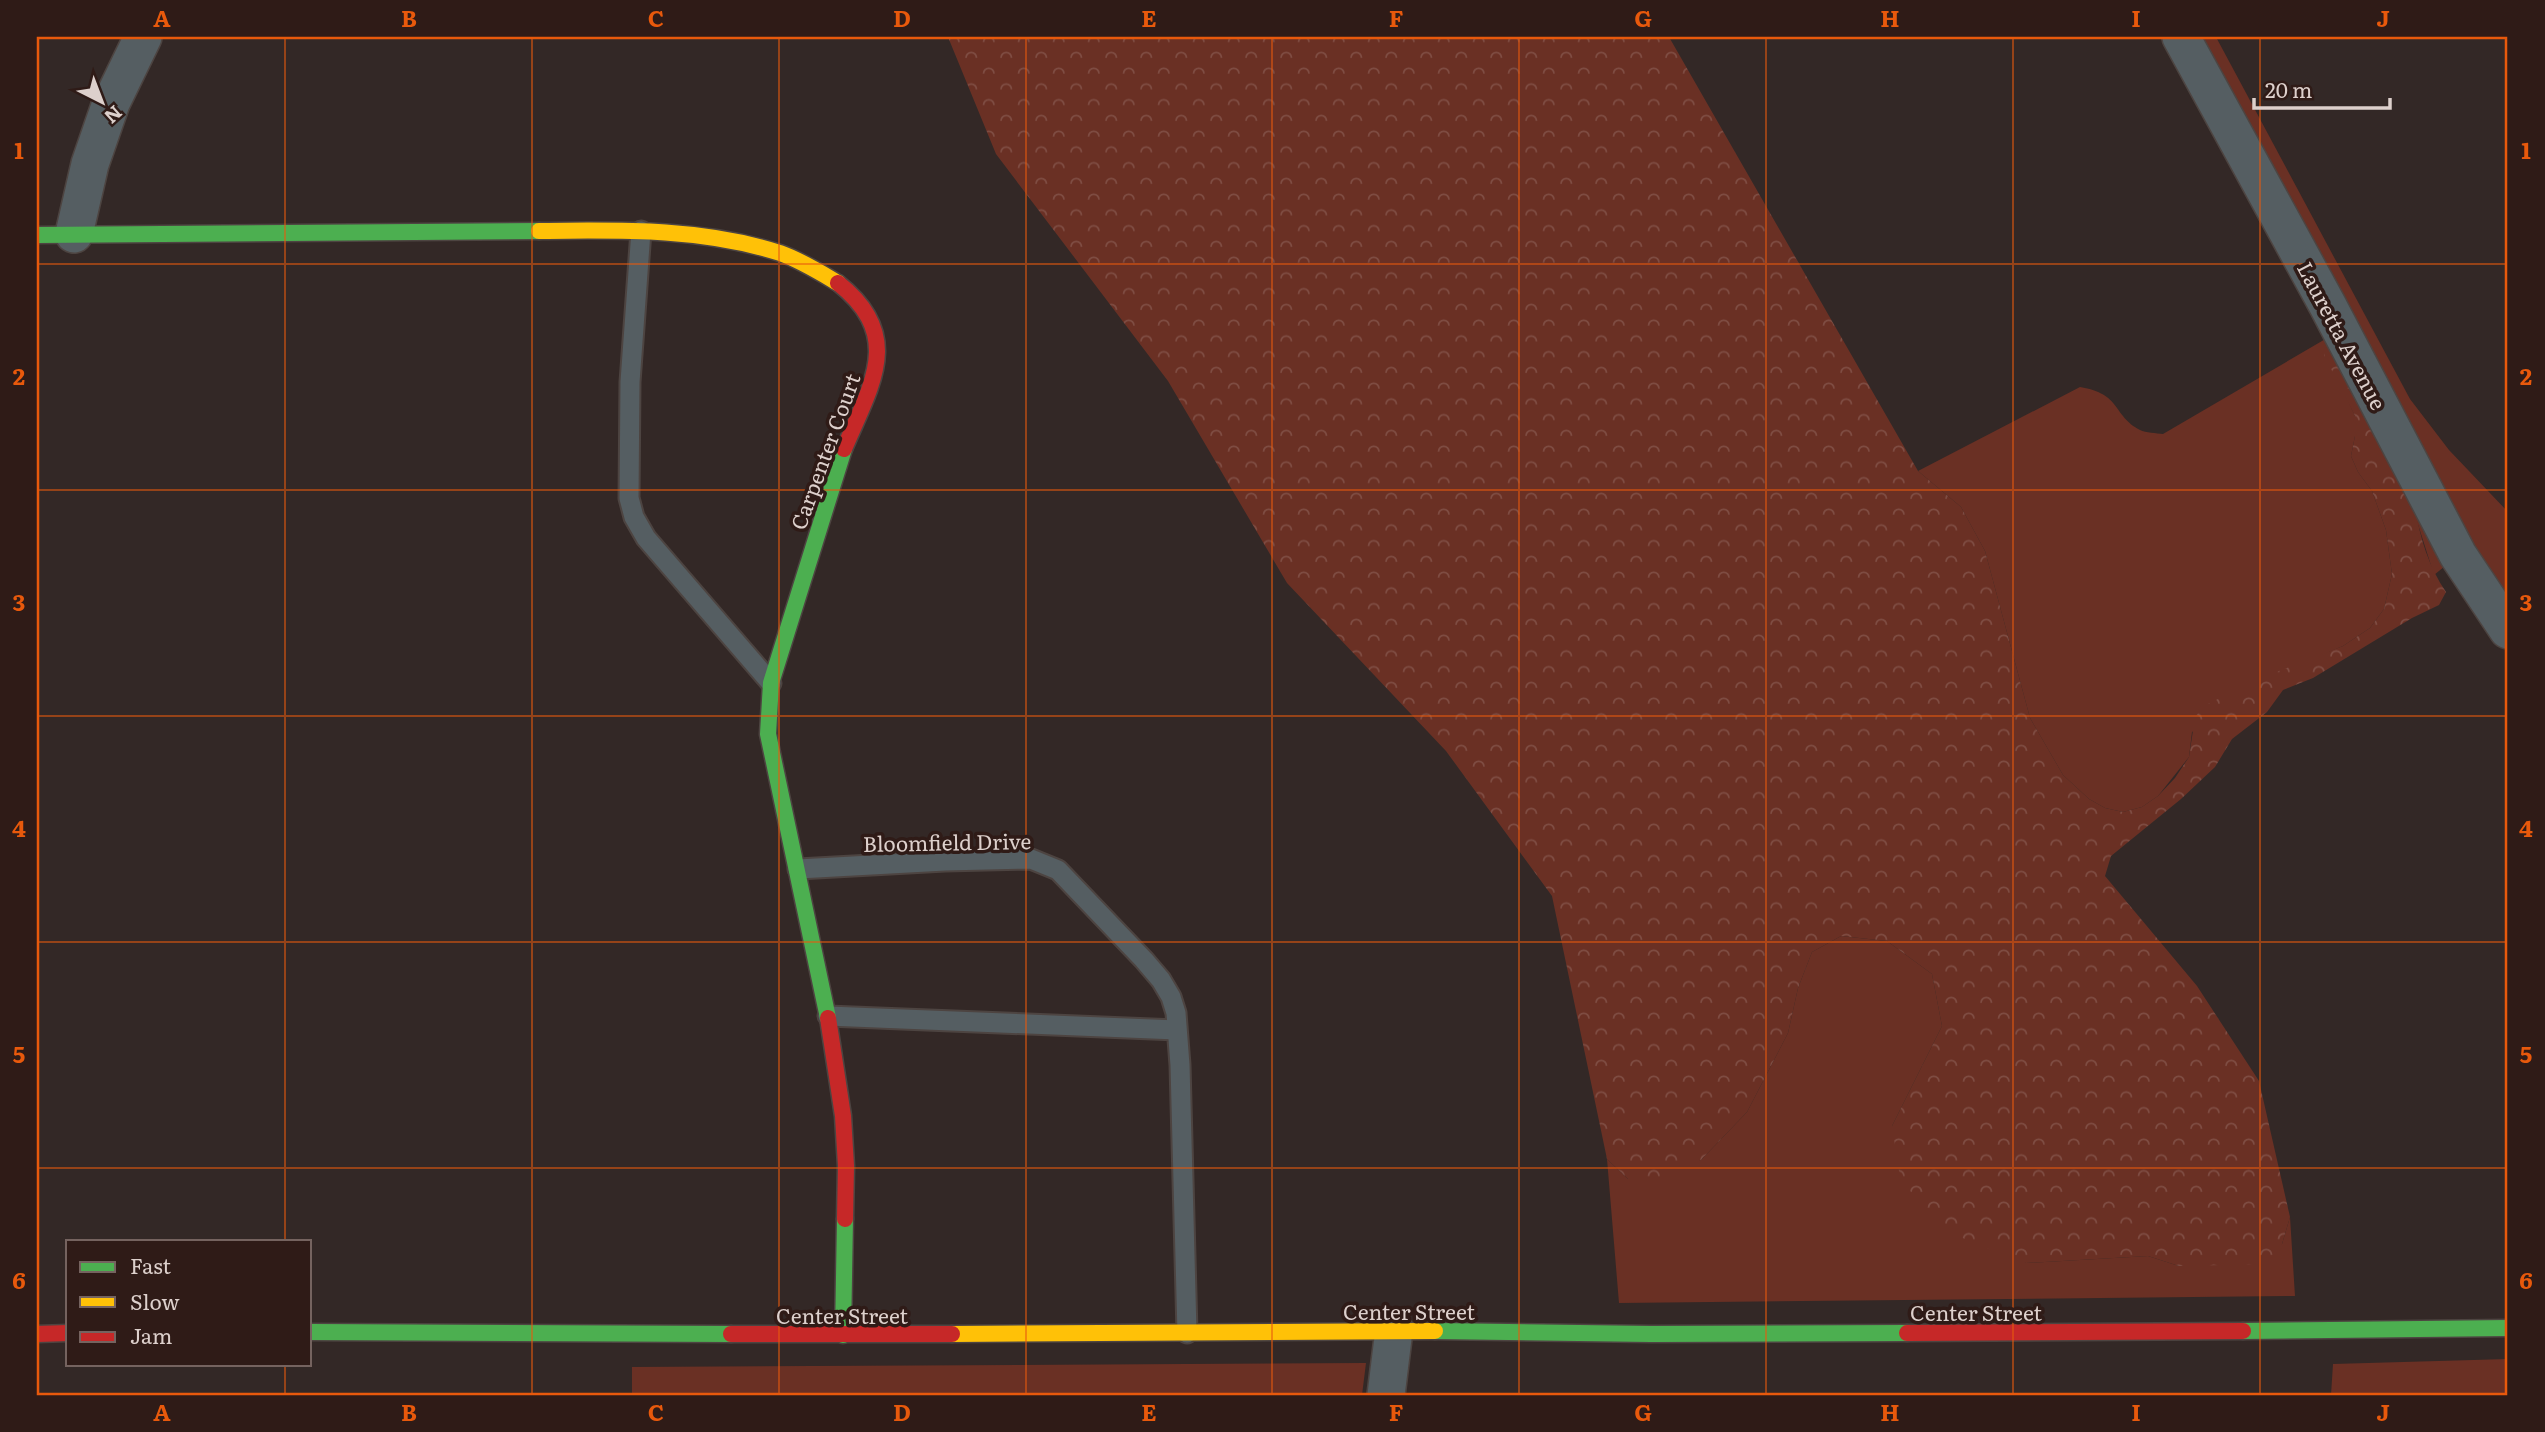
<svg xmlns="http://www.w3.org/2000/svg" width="2545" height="1432" font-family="Literata,serif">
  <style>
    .green { fill: #6a3024 }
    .forest { fill: url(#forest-crowns) }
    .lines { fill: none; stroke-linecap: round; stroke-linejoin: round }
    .lane-casing { stroke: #4d4441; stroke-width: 23 }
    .street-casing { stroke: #4d4441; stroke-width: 40 }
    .fast-casing { stroke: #4d4441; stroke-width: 19 }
    .slow-casing { stroke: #4d4441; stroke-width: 19 }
    .jam-casing { stroke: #4d4441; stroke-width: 19 }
    .lane { stroke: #555e62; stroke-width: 19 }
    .street { stroke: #555e62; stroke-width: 37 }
    .fast { stroke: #4caf50; stroke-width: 16 }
    .slow { stroke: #ffc107; stroke-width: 16 }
    .jam { stroke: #c62828; stroke-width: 16 }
    .grid { fill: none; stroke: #e8590c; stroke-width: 2; stroke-opacity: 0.55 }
    .labels { text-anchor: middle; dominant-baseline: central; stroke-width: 7; stroke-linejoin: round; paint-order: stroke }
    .street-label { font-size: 21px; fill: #ddd0cc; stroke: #2f1b17 }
    .neatline { fill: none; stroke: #e8590c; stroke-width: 2.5 }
    .grid-label { font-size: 23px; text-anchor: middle; font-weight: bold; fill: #e8590c }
  </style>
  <defs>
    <pattern id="forest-crowns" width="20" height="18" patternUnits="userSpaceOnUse" patternTransform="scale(1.75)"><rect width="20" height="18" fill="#6a3024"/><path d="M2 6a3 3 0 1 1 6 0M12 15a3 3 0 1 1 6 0" fill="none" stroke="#7f4d43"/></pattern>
  </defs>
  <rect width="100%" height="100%" fill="#332826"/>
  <path class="green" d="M2187,37H2216L2410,399L2449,450L2508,512V622Z
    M2334,334L2455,558L2434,575L2416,518L2413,493L2342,388L2355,416V436L2351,456L2358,472L2372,491L2386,530L2392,574L2384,609L2370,628L2343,646L2308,661L2192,732L2189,757L2158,796L2142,807L2123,812L2105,808L2089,799L2063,775L2030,718L1985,551L1961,507L1918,471L2080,387C2122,394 2112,415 2140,430C2146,433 2156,433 2163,434Z
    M1841,936L1887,941L1932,974L1942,1026L1892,1126L2026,1263L2148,1256L2179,1266L2282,1244L2290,1217L2295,1296L1619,1303L1607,1159L1628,1179L1701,1160L1747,1112L1788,1033L1798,988L1812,952Z
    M2508,1359V1395H2331L2333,1364Z
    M1366,1363L1362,1395H632V1367Z"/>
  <path class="forest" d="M948,37H1669L1918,471L1961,507L1985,551L2030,718L2063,775L2089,799L2105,808L2123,812L2142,807L2158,796L2175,778L2189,757L2195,717L2204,706L2256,680L2343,646L2370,628L2384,609L2392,574L2386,530L2372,491L2358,472L2351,456L2355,436V416L2324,355V346L2331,341L2413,493C2417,527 2426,563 2446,592L2439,605L2412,618L2313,678L2283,690L2267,712L2232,739L2215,767L2181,799L2111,856L2105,876L2197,986L2259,1081L2290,1217L2282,1244L2267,1264L2179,1266L2148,1256L2026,1263L1966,1240L1922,1212L1899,1171L1892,1126L1942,1026L1932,974L1887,941L1841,936L1812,952L1798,988L1788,1033L1747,1112L1701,1160L1663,1180L1628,1179L1607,1159L1552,896L1446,751L1287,583L1168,381L996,154Z"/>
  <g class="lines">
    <g class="lane-casing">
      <path id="lane" d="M641,231L630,382L629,498L634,517L646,538L771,683
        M798,869L945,861L1031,859L1058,870L1144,960L1161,980L1171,997L1176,1013L1180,1065L1187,1333
        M828,1016L1177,1030"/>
    </g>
    <g class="street-casing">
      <path id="street" d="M2181,37L2328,306L2458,555L2508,630
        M74,234L90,164L111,103L143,37
        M1386,1395L1394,1330"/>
    </g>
    <g class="fast-casing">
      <path id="fast" d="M37,235L539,231
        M828,1018L768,734L771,683L844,449
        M1435,1331L1651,1334L1907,1333
        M2243,1331L2508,1328
        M310,1332L731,1334
        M843,1335L845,1219"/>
    </g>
    <g class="slow-casing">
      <path id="slow" d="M539,231C621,230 702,228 780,253C800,260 821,273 838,283
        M952,1334L1435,1331"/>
    </g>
    <g class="jam-casing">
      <path id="jam" d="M838,283C905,336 871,385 844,449
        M828,1018L843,1116L846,1166L845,1219
        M1907,1333L2243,1331
        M37,1334L68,1333
        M731,1334H952"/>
    </g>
    <use href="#lane" class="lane"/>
    <use href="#street" class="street"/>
    <use href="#fast" class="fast"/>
    <use href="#slow" class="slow"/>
    <use href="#jam" class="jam"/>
  </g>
  <path class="grid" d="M285,37V1241M532,37V1395M779,37V1395M1026,37V1395M1272,37V1395M1519,37V1395M1766,37V1395M2013,37V1395M2260,37V1395M37,264H2508M37,490H2508M37,716H2508M37,942H2508M37,1168H2508M285,1364V1395"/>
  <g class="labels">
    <g class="street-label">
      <text transform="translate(2343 335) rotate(62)">Lauretta Avenue</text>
      <text transform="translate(824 451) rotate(-70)">Carpenter Court</text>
      <text transform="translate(947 841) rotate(-1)">Bloomfield Drive</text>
      <text x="1409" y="1310">Center Street</text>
      <text x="1976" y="1311">Center Street</text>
      <text x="842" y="1314">Center Street</text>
    </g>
  </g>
  <rect width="2545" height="1432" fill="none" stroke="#2f1b17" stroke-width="77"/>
  <rect x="66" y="1240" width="245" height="126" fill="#2f1b17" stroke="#75635f" stroke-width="2"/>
  <rect x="80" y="1262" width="35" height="10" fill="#4caf50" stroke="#75635f" stroke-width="2"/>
  <text x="130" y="1274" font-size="21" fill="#ddd0cc">Fast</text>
  <rect x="80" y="1297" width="35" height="10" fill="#ffc107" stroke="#75635f" stroke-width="2"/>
  <text x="130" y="1310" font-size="21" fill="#ddd0cc">Slow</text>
  <rect x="80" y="1332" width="35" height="10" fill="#c62828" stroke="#75635f" stroke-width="2"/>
  <text x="130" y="1344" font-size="21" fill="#ddd0cc">Jam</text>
  <g transform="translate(102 102) rotate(138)" stroke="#2f1b17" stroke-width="5" paint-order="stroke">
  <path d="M0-5L12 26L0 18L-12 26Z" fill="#ddd0cc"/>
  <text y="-10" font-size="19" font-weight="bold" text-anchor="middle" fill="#ddd0cc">N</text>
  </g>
  <path d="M2254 98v10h136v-10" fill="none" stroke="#ddd0cc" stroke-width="3.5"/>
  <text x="2265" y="98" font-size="21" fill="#ddd0cc" stroke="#2f1b17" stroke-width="5" paint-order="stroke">20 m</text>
  <rect x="38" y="38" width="2468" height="1356" class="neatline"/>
  <g class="grid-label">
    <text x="162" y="27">A</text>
    <text x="409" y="27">B</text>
    <text x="656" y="27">C</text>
    <text x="902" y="27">D</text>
    <text x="1149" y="27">E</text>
    <text x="1396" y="27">F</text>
    <text x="1643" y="27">G</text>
    <text x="1890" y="27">H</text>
    <text x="2136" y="27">I</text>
    <text x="2383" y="27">J</text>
    <text x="19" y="159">1</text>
    <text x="2526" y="159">1</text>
    <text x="19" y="385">2</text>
    <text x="2526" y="385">2</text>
    <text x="19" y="611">3</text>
    <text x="2526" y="611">3</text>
    <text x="19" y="837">4</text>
    <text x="2526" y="837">4</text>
    <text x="19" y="1063">5</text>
    <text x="2526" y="1063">5</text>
    <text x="19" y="1289">6</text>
    <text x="2526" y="1289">6</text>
    <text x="162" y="1421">A</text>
    <text x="409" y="1421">B</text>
    <text x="656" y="1421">C</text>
    <text x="902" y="1421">D</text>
    <text x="1149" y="1421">E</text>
    <text x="1396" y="1421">F</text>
    <text x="1643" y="1421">G</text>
    <text x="1890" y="1421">H</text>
    <text x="2136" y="1421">I</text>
    <text x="2383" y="1421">J</text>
  </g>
</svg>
